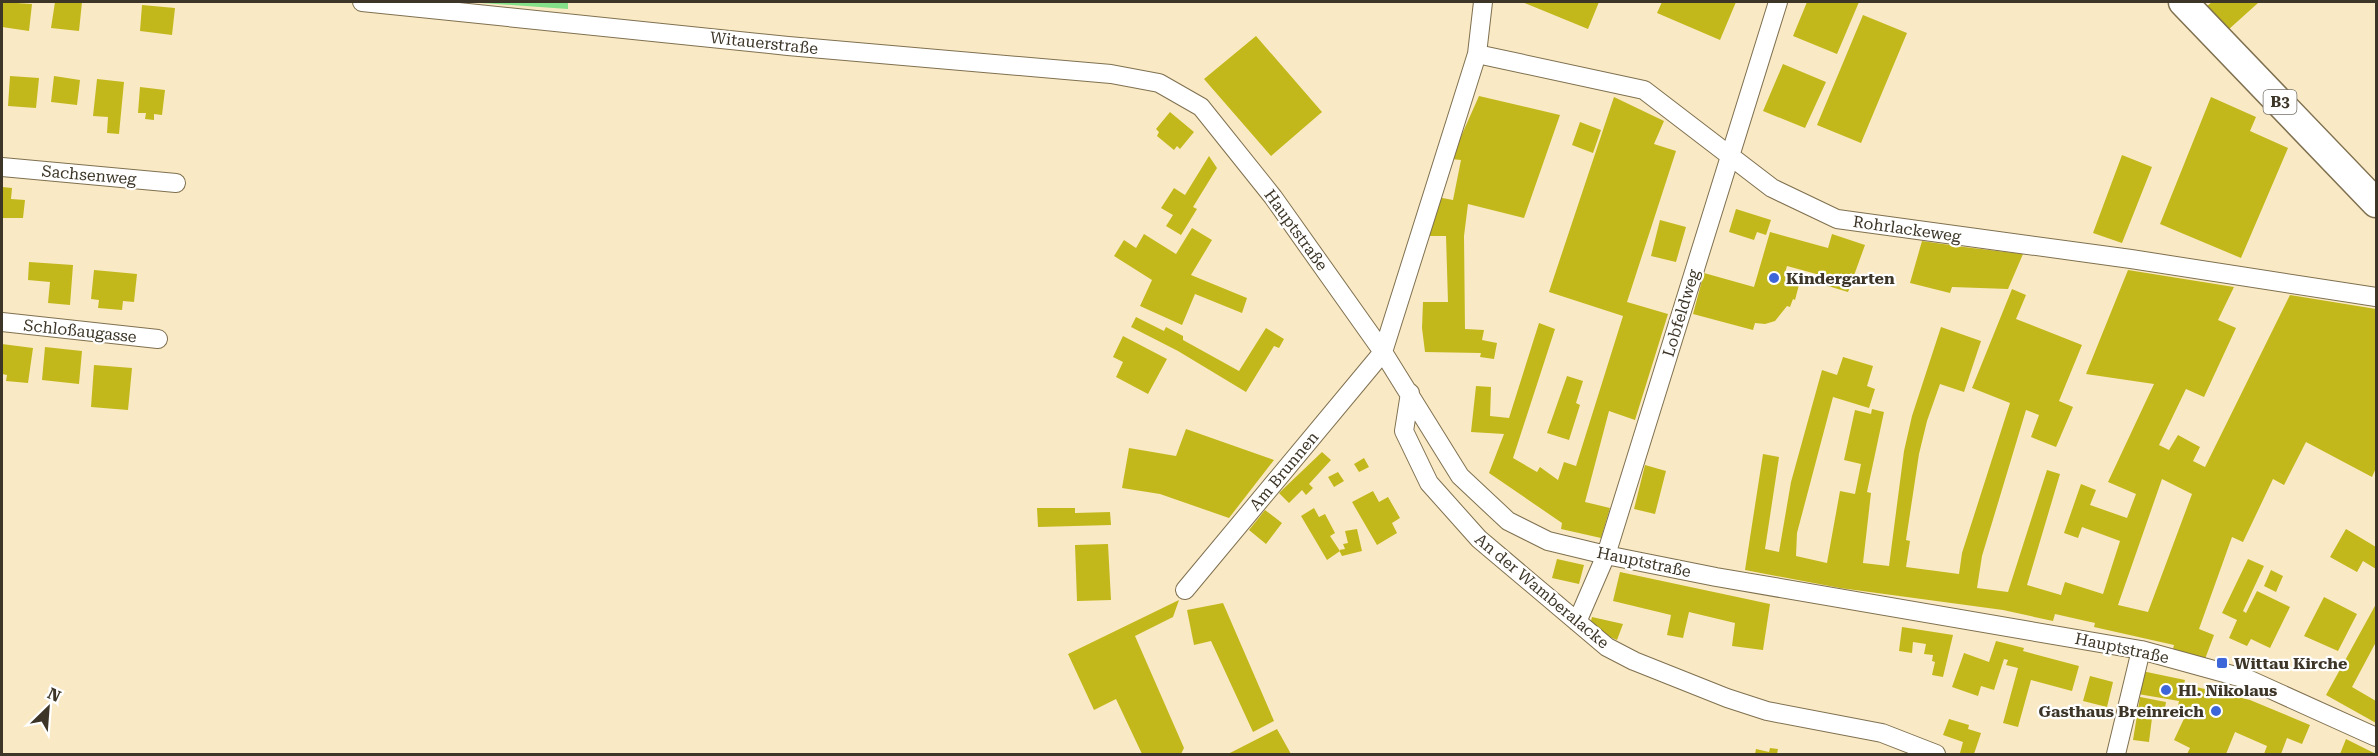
<svg xmlns="http://www.w3.org/2000/svg" width="2378" height="756" font-family="'Roboto Serif',serif">
  <style>
    .green { fill: #85e08a }
    .building { fill: #c2b81b; fill-rule: evenodd }
    .lines { fill: none; stroke-linecap: round; stroke-linejoin: round }
    .street-casing { stroke: #7f704f; stroke-width: 20 }
    .primary-casing { stroke: #7f704f; stroke-width: 31 }
    .street { stroke: #fff; stroke-width: 18 }
    .primary { stroke: #fff; stroke-width: 28 }
    .poi-dot { fill: #3d66d8; stroke: #fff; stroke-width: 2 }
    .labels { text-anchor: middle; dominant-baseline: central; stroke-width: 4.5; stroke-linejoin: round; paint-order: stroke }
    .shield { fill: #fff; stroke: #777268; stroke-width: 1.5 }
    .shield-label { font-size: 15px; font-weight: bold; fill: #3d3628 }
    .street-label { font-size: 16px; fill: #3d3628; stroke: #fff }
    .poi-label { font-size: 16px; font-weight: bold; fill: #3d3628; stroke: #fff; text-anchor: start }
  </style>
  <rect width="100%" height="100%" fill="#fae9c5"/>
  <path class="green" d="M467,2H568V9Z"/>
  <path class="building" d="M2,2L32,4L29,31L2,27Z
    M55,2H82L79,31L51,28Z
    M1522,2H1599L1588,29Z
    M1662,2H1736L1720,40L1657,13Z
    M1807,2H1859L1837,54L1793,36Z
    M2212,2H2257L2258,3L2228,30L2206,7Z
    M142,5L175,8L172,35L140,31Z
    M1863,15L1907,33L1861,143L1817,125Z
    M1256,36L1322,112L1271,156L1204,79Z
    M1783,64L1826,82L1805,128L1763,111Z
    M10,76L39,78L36,108L8,106Z
    M54,76L80,80L77,105L51,102Z
    M97,79L124,82L119,134L107,133L108,117L93,116Z
    M140,87L165,90L162,115L154,114V120L145,119L146,113H138Z
    M1479,96L1560,115L1524,218L1468,204L1464,236L1465,329L1484,330L1482,340L1497,343L1494,359L1480,357L1481,353L1425,352L1422,328L1423,302H1448L1446,236H1428L1437,197L1453,200L1461,160L1451,159Z
    M1614,97L1664,121L1654,144L1676,151L1627,302L1668,314L1635,420L1609,411L1585,502L1610,508L1601,538L1561,529L1562,523L1489,473L1504,434L1471,432L1476,386L1491,387L1490,416L1509,418L1539,323L1555,329L1513,458L1537,472L1540,467L1558,480L1564,462L1576,466L1623,316L1549,292Z
    M2211,97L2256,117L2250,131L2288,148L2241,258L2160,224Z
    M1170,112L1194,132L1180,149L1177,146L1174,150L1157,136L1159,132L1156,129Z
    M1580,122L1601,130L1593,153L1572,145Z
    M2122,155L2152,167L2122,243L2093,233Z
    M1209,156L1217,168L1193,207L1197,209L1181,235L1166,226L1173,215L1161,208L1174,188L1185,195Z
    M2,187L12,188L11,199L25,200L23,218H2Z
    M1736,209L1771,220L1766,235L1757,232L1754,240L1729,232Z
    M1660,220L1686,227L1676,262L1651,256Z
    M1192,228L1212,240L1191,275L1247,298L1242,313L1195,294L1182,325L1140,306L1152,280L1114,256L1124,240L1136,248L1144,234L1176,254Z
    M1770,232L1828,248L1832,234L1865,245L1848,292L1818,283L1820,275L1787,266L1784,276L1800,281L1795,300L1793,299L1790,307L1787,306L1775,321L1765,324L1755,323L1753,330L1693,314L1704,273L1754,287Z
    M1922,241L1964,247L2023,254L2008,289L1952,287L1950,293L1910,283Z
    M29,262L73,265L70,305L48,303L50,282L28,280Z
    M94,270L137,274L134,302L123,301L122,310L98,308L99,300L91,299Z
    M2128,270L2234,287L2218,320L2236,328L2204,397L2186,389L2159,445L2169,450L2178,435L2200,447L2193,461L2205,467L2290,295L2376,309V468L2372,477L2306,442L2284,485L2273,479L2243,542L2232,537L2199,629L2214,635L2205,659L2173,649L2174,645L2094,627L2095,623L2055,614L2053,621L2003,610L1840,588L1745,570L1763,454L1779,457L1765,549L1779,552L1791,482L1822,370L1837,375L1843,357L1873,366L1867,386L1875,389L1869,408L1833,397L1797,533L1796,556L1827,563L1840,491L1855,494L1861,464L1844,460L1855,410L1871,414L1872,409L1884,412L1867,492L1871,493L1863,563L1889,566L1904,451L1912,416L1941,327L1981,341L1964,392L1940,384L1927,421L1919,454L1906,540L1910,541L1906,567L1959,574L1962,553L2010,403L1972,388L2012,289L2026,295L2016,319L2082,345L2059,401L2073,407L2056,447L2031,437L2039,415L2026,410L1982,556L1977,588L2008,592L2047,470L2060,474L2027,585L2061,595L2065,582L2103,594L2120,541L2082,527L2078,538L2064,533L2081,484L2096,490L2090,505L2127,518L2136,494L2108,482L2154,384L2086,374ZM2162,479L2192,494L2148,612L2118,605Z
    M1136,317L1164,331L1166,327L1183,336V340L1239,371L1266,328L1284,339L1279,348L1274,346L1246,392L1178,351L1131,327Z
    M1123,336L1167,359L1148,394L1116,377L1123,362L1113,357Z
    M2,344L33,348L28,383L6,381L7,375L2,374Z
    M45,347L82,351L79,384L42,380Z
    M94,365L132,368L128,410L91,407Z
    M1567,376L1583,381L1576,403L1580,405L1569,440L1547,433Z
    M1186,429L1274,460L1229,518L1160,494L1122,488L1129,448L1176,456Z
    M1322,452L1331,460L1309,484L1313,488L1306,495L1302,490L1289,503L1279,493Z
    M1364,458L1369,467L1359,472L1354,464Z
    M1645,465L1666,471L1655,514L1634,509Z
    M1338,472L1344,481L1334,487L1328,477Z
    M1373,491L1379,502L1388,497L1400,518L1392,523L1397,533L1377,545L1352,502Z
    M1037,508H1075V513L1110,512L1111,525L1038,527Z
    M1314,508L1319,517L1325,514L1335,533L1330,536L1340,551L1327,560L1301,516Z
    M1265,510L1282,523L1266,544L1249,530Z
    M1357,529L1362,551L1342,556L1339,550L1345,549L1343,544L1348,543L1345,531Z
    M2346,529L2376,547V569L2363,561L2357,572L2330,557Z
    M1108,544L1111,600L1077,601L1075,545Z
    M1557,559L1584,565L1579,584L1552,578Z
    M2248,559L2264,566L2243,611L2246,613L2257,591L2290,607L2270,648L2251,639L2247,646L2229,638L2237,620L2222,613Z
    M2271,570L2283,576L2276,592L2264,586Z
    M1620,572L1770,604L1763,650L1732,646L1735,623L1689,612L1683,638L1667,635L1671,615L1613,601Z
    M2324,597L2357,614L2338,651L2304,636Z
    M1179,600L1173,617L1135,636L1184,748L1181,754H1142L1116,699L1094,710L1068,654Z
    M1223,603L1274,721L1253,732L1211,641L1194,645L1187,610Z
    M2376,604V642L2352,687L2376,701V723L2326,695Z
    M1592,617L1623,624L1617,640L1593,630L1590,625Z
    M1902,627L1953,635L1943,677L1932,675L1935,662L1932,661L1933,655L1924,654L1926,644L1913,642L1912,653L1899,651Z
    M1996,641L2024,648L2023,651L2079,666L2072,691L2031,680L2018,727L2003,723L2018,668L2006,665L2008,660L2004,659L1994,690L1981,686L1978,696L1952,687L1964,653L1989,662Z
    M2142,671L2185,680L2184,684L2250,700L2310,725L2302,744L2287,738L2281,754H2264L2267,746L2235,732L2226,754H2187L2190,748L2174,740L2189,708L2178,706L2179,701L2138,694Z
    M2090,676L2113,682L2107,707L2083,701Z
    M2140,697L2166,702L2163,719L2152,718L2149,742L2133,740Z
    M1949,719L1969,725L1968,729L1981,733L1974,754L1960,753L1963,742L1943,735Z
    M1277,729L1291,754H1228Z
    M2346,739L2376,754H2340Z
    M1770,748L1778,749L1777,754H1755L1756,749L1769,752Z"/>
  <g class="lines">
    <g class="street-casing">
      <path id="street" d="M362,2L788,46L1111,74L1159,83L1201,107L1273,197L1383,352L1460,476L1508,521L1548,541L1606,555L1716,577L2141,650L2250,680L2376,737
        M1477,54L1644,90L1772,188L1837,219L2131,259L2376,297
        M2,167L176,183
        M2,322L158,339
        M1410,393L1404,431L1429,483L1479,539L1607,647L1634,661L1727,698L1767,711L1882,733L1936,754
        M1185,590L1383,352L1477,54L1483,2
        M1577,622L1606,555L1778,2
        M2116,754L2141,650"/>
    </g>
    <g class="primary-casing">
      <path id="primary" d="M2183,2L2376,203"/>
    </g>
    <use href="#street" class="street"/>
    <use href="#primary" class="primary"/>
  </g>
  <g class="poi-dot">
    <circle cx="1774" cy="278" r="6"/>
    <rect x="2216" y="657" width="12" height="12" rx="3"/>
    <circle cx="2166" cy="690" r="6"/>
    <circle cx="2216" cy="711" r="6"/>
  </g>
  <g class="labels">
    <rect class="shield" x="2263.5" y="90" width="33" height="24" rx="4.5"/>
    <g class="shield-label">
      <text x="2280" y="102">B3</text>
    </g>
    <g class="street-label">
      <text transform="translate(764 43) rotate(6)">Witauerstraße</text>
      <text transform="translate(89 175) rotate(5)">Sachsenweg</text>
      <text transform="translate(1907 229) rotate(8)">Rohrlackeweg</text>
      <text transform="translate(1296 230) rotate(54)">Hauptstraße</text>
      <text transform="translate(1681 313) rotate(-73)">Lobfeldweg</text>
      <text transform="translate(80 331) rotate(6)">Schloßaugasse</text>
      <text transform="translate(1284 471) rotate(-50)">Am Brunnen</text>
      <text transform="translate(1644 562) rotate(12)">Hauptstraße</text>
      <text transform="translate(1542 591) rotate(40)">An der Wamberalacke</text>
      <text transform="translate(2122 648) rotate(12)">Hauptstraße</text>
    </g>
    <g class="poi-label">
      <text x="1786" y="278">Kindergarten</text>
      <text x="2234" y="663">Wittau Kirche</text>
      <text x="2178" y="690">Hl. Nikolaus</text>
      <text x="2204" y="711" text-anchor="end">Gasthaus Breinreich</text>
    </g>
  </g>
  <rect width="2378" height="756" fill="none" stroke="#3d3628" stroke-width="6"/>
  <g transform="translate(48 708) rotate(25)" stroke="#ffffff" stroke-width="4.5" paint-order="stroke">
  <path d="M0-4.5L10 22L0 15L-10 22Z" fill="#3d3628"/>
  <text y="-9" font-size="16" font-weight="bold" text-anchor="middle" fill="#3d3628">N</text>
  </g>
</svg>
